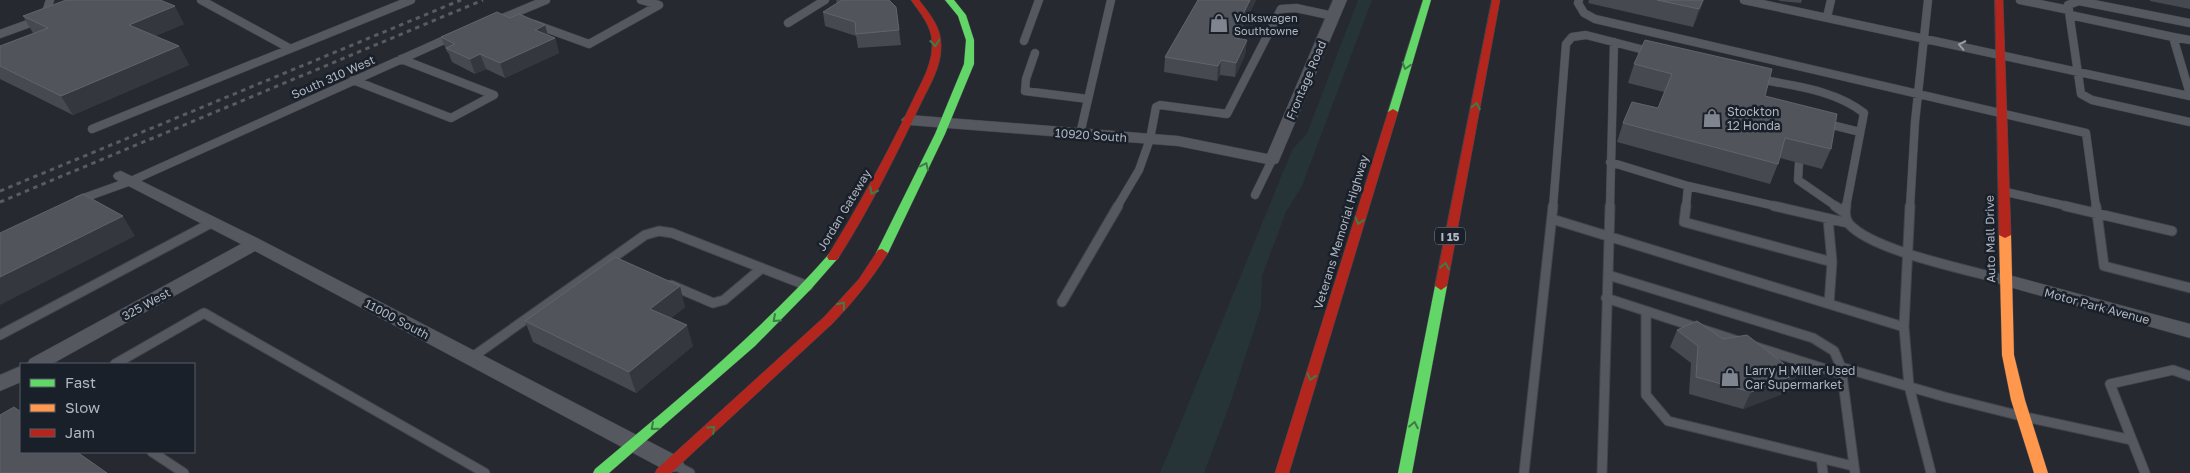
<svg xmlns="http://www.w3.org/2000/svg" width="2190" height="473" font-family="'Golos Text',sans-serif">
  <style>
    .green { fill: #263437 }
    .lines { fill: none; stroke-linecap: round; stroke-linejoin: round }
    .lane-far1-casing { stroke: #414449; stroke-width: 9 }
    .lane-casing { stroke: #414449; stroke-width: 11 }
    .street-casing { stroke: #414449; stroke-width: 1 }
    .fast-casing { stroke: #43464d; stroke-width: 1 }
    .slow-casing { stroke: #43464d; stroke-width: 1 }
    .jam-casing { stroke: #43464d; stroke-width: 1 }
    .lane-far1 { stroke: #55585f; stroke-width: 8 }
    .lane { stroke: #55585f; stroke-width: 9 }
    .street { fill: #55585f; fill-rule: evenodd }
    .fast { fill: #63d668; fill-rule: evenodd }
    .slow { fill: #ff974d; fill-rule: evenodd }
    .jam { fill: #b3261e; fill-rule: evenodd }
    .rail { stroke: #595b62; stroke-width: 3; stroke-dasharray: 4.5 4.5; stroke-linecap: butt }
    .wall { fill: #46494f }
    .shaded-wall { fill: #34373d }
    .building { fill: #51555b; stroke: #60646b }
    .oneway { stroke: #3e7b48 }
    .oneway2 { stroke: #989ea8 }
    .labels { text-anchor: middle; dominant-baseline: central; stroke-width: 5; stroke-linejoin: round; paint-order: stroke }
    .far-poi-label { font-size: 11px; fill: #afb5c1; stroke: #1a2029; text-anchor: start }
    .shield { fill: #1a2029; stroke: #828893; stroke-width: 1 }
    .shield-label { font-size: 11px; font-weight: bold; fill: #afb5c1 }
    .street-label { font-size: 12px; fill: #afb5c1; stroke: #1a2029 }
    .poi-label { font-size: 12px; fill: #afb5c1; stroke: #1a2029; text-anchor: start }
  </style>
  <rect width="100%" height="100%" fill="#262930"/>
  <path class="green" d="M1358,0H1372L1302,186L1286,212L1262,276L1261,308L1230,404L1204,473H1160L1292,150L1307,133Z"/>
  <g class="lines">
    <g class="lane-far1-casing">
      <path id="lane-far1" d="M201,0L289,48
        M1579,0L1578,3L1584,13L1595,19L2086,133L2096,207
        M1744,0L2190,96
        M2020,0L2069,10
        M2070,15L2173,37L2190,94
        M1827,17L1831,0
        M498,20L546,0
        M788,23L825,0
        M2190,23L2079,1L2068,5L2081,94L2092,100L2190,122
        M534,24L589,44L659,5L641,0
        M0,34L44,18L50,0
        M2173,37L2190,40
        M1024,41L1039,0
        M1035,53L1026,79L1025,91L1088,99
        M1759,79C1794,86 1835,90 1864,113L1846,207
        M353,80L451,118L494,95L401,59
        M1824,123L1860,132
        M92,129L411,0
        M1080,134L1111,0
        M1610,162L1688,186L1780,207
        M1799,163L1798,180L1837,207
        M2006,192L2071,207
        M1255,195L1272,160
        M78,200L131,181L453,36
        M1117,207L1139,170L1150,139L1156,107L1160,105L1227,114L1281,9L1296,8L1333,16
        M1553,207L1566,44L1572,37L1586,35L1652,52
        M1610,207L1614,42
        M1686,207L1688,186
        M1910,207L1915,122L1928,0"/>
    </g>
    <g class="lane-casing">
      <path id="lane" d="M1610,206L1608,275L1813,338L1834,351L1841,367
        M1686,206L1684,222L1832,262L1829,304
        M1774,206L1848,223
        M1835,206L1845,213
        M1846,206C1845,212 1845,219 1849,224C1873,251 1969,270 2005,280
        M1910,206L1904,327L1909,386L1931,473
        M2065,206L2172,231
        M2096,206L2104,266L2190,288
        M1552,219L1904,327
        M1828,219L1832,262
        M671,285L713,303L724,300L762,268
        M1606,298L1646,311V395L1668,421L1853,466
        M1062,302L1118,206
        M1646,311L1741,342
        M0,335L213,222
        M1753,346L1841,374
        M471,358L645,235L659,231L672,233L808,286
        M115,364L204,313L485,473
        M2030,418L2132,440
        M152,452L184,473
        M1821,458L1823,473
        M675,465L690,473
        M1524,473L1553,206
        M1602,473L1608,275
        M1855,473L1841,367L1945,397L2017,415
        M2145,473L2110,384L2173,370L2190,376"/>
    </g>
    <g class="street-casing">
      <path id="street" d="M1333,0H1347L1278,163L1272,165L1178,146L909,125L904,123L901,120L904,117L909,115L1178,136L1267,154Z
        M121,171L261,240L681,458L684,464L681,470L673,472L665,470L255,251L52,364H27L30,359L241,244L115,179L113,176L115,173Z
        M2005,274L2190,324V338L1999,284L1996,280L1999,276Z
        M21,366V382L0,391V375Z"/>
    </g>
    <g class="fast-casing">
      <path id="fast" d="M945,0H954L966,15L974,40V64L945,134L888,253L882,257L876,253L935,134L964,64L966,40L958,16Z
        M1423,0H1431L1398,112L1396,114H1390L1388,112Z
        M833,253L839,257L811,289L755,346L609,473H593L595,469C676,401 758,334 829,254Z
        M1441,282L1447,286L1412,473H1398L1435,286Z"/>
    </g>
    <g class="slow-casing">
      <path id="slow" d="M2005,232L2011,235L2014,355L2025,400L2048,473H2034L2011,400L2002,355L1999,235Z"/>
    </g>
    <g class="jam-casing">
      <path id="jam" d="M911,0H919C929,13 941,27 941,44C942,65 931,83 922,101C896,155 870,209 837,260H829L827,257C858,207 886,156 911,104C920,84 933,65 932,43C932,26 920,13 911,0Z
        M1492,0H1500L1447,286L1441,290L1435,286Z
        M1995,0H2003L2011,235L2005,238L1999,235Z
        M1393,109L1398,112L1289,473H1275L1388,112Z
        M882,249L888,253C872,279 854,301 833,323L671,473H655L657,469L824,317L859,279L878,250Z"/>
    </g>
    <use href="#lane-far1" class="lane-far1"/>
    <use href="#lane" class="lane"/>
    <use href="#street" class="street"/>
    <use href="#fast" class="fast"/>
    <use href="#slow" class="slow"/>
    <use href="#jam" class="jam"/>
    <path class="rail" d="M0,191L461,0
      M0,202L483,0"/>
  </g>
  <path class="wall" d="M836,0H889L896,7L901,45L858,48L856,36L825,26L823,12L837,4Z
    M1198,0H1256L1239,35L1238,39L1247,40L1245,55L1235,77L1220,75L1217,81L1164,72L1165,57Z
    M1589,0H1704L1693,27L1588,3Z
    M1778,0H1802L1801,3L1780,1Z
    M2150,0H2190V9L2150,1Z
    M23,16L184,24L155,36L179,46L189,65L73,115L0,79V46L33,33Z
    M510,18L545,25L548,35L555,38L559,53L505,78L486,69L475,74L452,62L448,52H447L441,37Z
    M1634,64L1765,96L1831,149L1822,169L1780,158L1778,164L1770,184L1617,142L1623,123L1658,108L1664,92L1628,83Z
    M685,307L671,318L693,346L636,393L533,342L525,321Z
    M1677,330L1723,339L1797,374L1788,392L1743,409L1689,394L1691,363L1670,347Z"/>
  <path class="shaded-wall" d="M1250,0H1256L1239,35L1238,46L1234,53L1235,30Z
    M1703,0H1704L1693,27L1699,9Z
    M175,6L184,24L139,43L129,25Z
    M545,25L549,40L535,30Z
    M555,38L559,53L505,78L500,63Z
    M1247,40L1245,55L1235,77L1236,63Z
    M179,46L189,65L73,115L61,96Z
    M480,54L486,69L475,74L470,59Z
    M1221,60L1220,75L1217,81L1218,66Z
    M123,216L135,236L0,305V277Z
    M680,286L685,307L656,329L650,309Z
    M687,325L693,346L636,393L629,372Z
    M1797,374L1788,392L1743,409L1751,392Z"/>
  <path class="building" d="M66,0H160L175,6L129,25L179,46L61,96L0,66V46L48,28L23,16Z
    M842,0H889L896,7L899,30L856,34L855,22L823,12Z
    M1198,0H1250L1235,30L1239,31L1235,38L1247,40L1236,63L1221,60L1218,66L1165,57Z
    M1657,0H1703L1699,9Z
    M497,12L510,18L519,14L545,25L535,30L555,38L500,63L480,54L470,59L446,48L455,44L441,37Z
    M1645,40L1772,69L1765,96L1837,114L1831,149L1785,138L1778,164L1623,123L1632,102L1658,108L1672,74L1634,64Z
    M83,194L123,216L0,277V233Z
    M615,257L680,286L650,309L687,325L629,372L525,321Z
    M1697,321L1723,339L1747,335L1797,374L1751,392L1696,377L1698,346L1677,330Z
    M14,407L21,412V452H77L107,473H0V415Z"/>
  <defs><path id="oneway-chevron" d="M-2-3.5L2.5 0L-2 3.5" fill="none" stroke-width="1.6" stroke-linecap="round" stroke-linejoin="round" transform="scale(1.25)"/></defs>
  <g class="oneway">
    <use href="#oneway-chevron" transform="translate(935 43) rotate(84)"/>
    <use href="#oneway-chevron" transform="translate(1406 66) rotate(107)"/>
    <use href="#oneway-chevron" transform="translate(1476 106) rotate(-79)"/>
    <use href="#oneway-chevron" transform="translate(925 166) rotate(-65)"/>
    <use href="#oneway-chevron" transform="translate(873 191) rotate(117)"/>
    <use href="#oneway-chevron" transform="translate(1359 221) rotate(107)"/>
    <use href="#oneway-chevron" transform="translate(1445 266) rotate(-79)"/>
    <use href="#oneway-chevron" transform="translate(842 305) rotate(-51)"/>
    <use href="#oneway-chevron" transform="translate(776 319) rotate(138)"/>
    <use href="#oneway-chevron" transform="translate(1311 377) rotate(107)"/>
    <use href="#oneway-chevron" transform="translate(1414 425) rotate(-79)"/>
    <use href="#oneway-chevron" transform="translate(654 427) rotate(139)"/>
    <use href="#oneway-chevron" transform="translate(712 429) rotate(-42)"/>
  </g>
  <use class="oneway2" href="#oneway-chevron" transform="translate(1962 45) rotate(-168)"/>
  <defs>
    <g id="shop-bare" transform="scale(1.5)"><path d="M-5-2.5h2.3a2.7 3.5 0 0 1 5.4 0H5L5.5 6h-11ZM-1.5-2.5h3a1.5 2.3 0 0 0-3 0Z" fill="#7f848e" stroke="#1a2029" stroke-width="2.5" paint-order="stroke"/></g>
  </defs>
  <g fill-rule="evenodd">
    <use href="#shop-bare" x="1219" y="23"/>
    <use href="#shop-bare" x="1712" y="118"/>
    <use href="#shop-bare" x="1730" y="377"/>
  </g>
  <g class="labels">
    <g class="far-poi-label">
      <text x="1234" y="17">Volkswagen<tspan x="1234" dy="13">Southtowne</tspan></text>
    </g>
    <rect class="shield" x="1435" y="227.5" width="30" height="17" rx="4"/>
    <g class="shield-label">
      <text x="1450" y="236">I 15</text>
    </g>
    <g class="street-label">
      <text transform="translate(333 77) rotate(-24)">South 310 West</text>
      <text transform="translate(1306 80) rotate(-67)">Frontage Road</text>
      <text transform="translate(1091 135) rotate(4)">10920 South</text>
      <text transform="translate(844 210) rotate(-59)">Jordan Gateway</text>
      <text transform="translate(1341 232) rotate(-73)">Veterans Memorial Highway</text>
      <text transform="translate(1990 239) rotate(-91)">Auto Mall Drive</text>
      <text transform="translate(146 304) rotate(-29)">325 West</text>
      <text transform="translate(2097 306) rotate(15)">Motor Park Avenue</text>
      <text transform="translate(397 319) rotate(28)">11000 South</text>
    </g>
    <g class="poi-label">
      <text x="1727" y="111">Stockton<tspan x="1727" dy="14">12 Honda</tspan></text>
      <text x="1745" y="370">Larry H Miller Used<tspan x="1745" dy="14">Car Supermarket</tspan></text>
    </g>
  </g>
  <rect x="20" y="363" width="175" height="90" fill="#1a2029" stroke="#565c66"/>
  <rect x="30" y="379" width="25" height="8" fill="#63d668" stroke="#565c66"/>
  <text x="65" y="388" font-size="15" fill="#afb5c1">Fast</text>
  <rect x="30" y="404" width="25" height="8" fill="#ff974d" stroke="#565c66"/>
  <text x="65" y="413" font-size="15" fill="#afb5c1">Slow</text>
  <rect x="30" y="429" width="25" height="8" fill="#b3261e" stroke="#565c66"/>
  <text x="65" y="438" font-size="15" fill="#afb5c1">Jam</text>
</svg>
